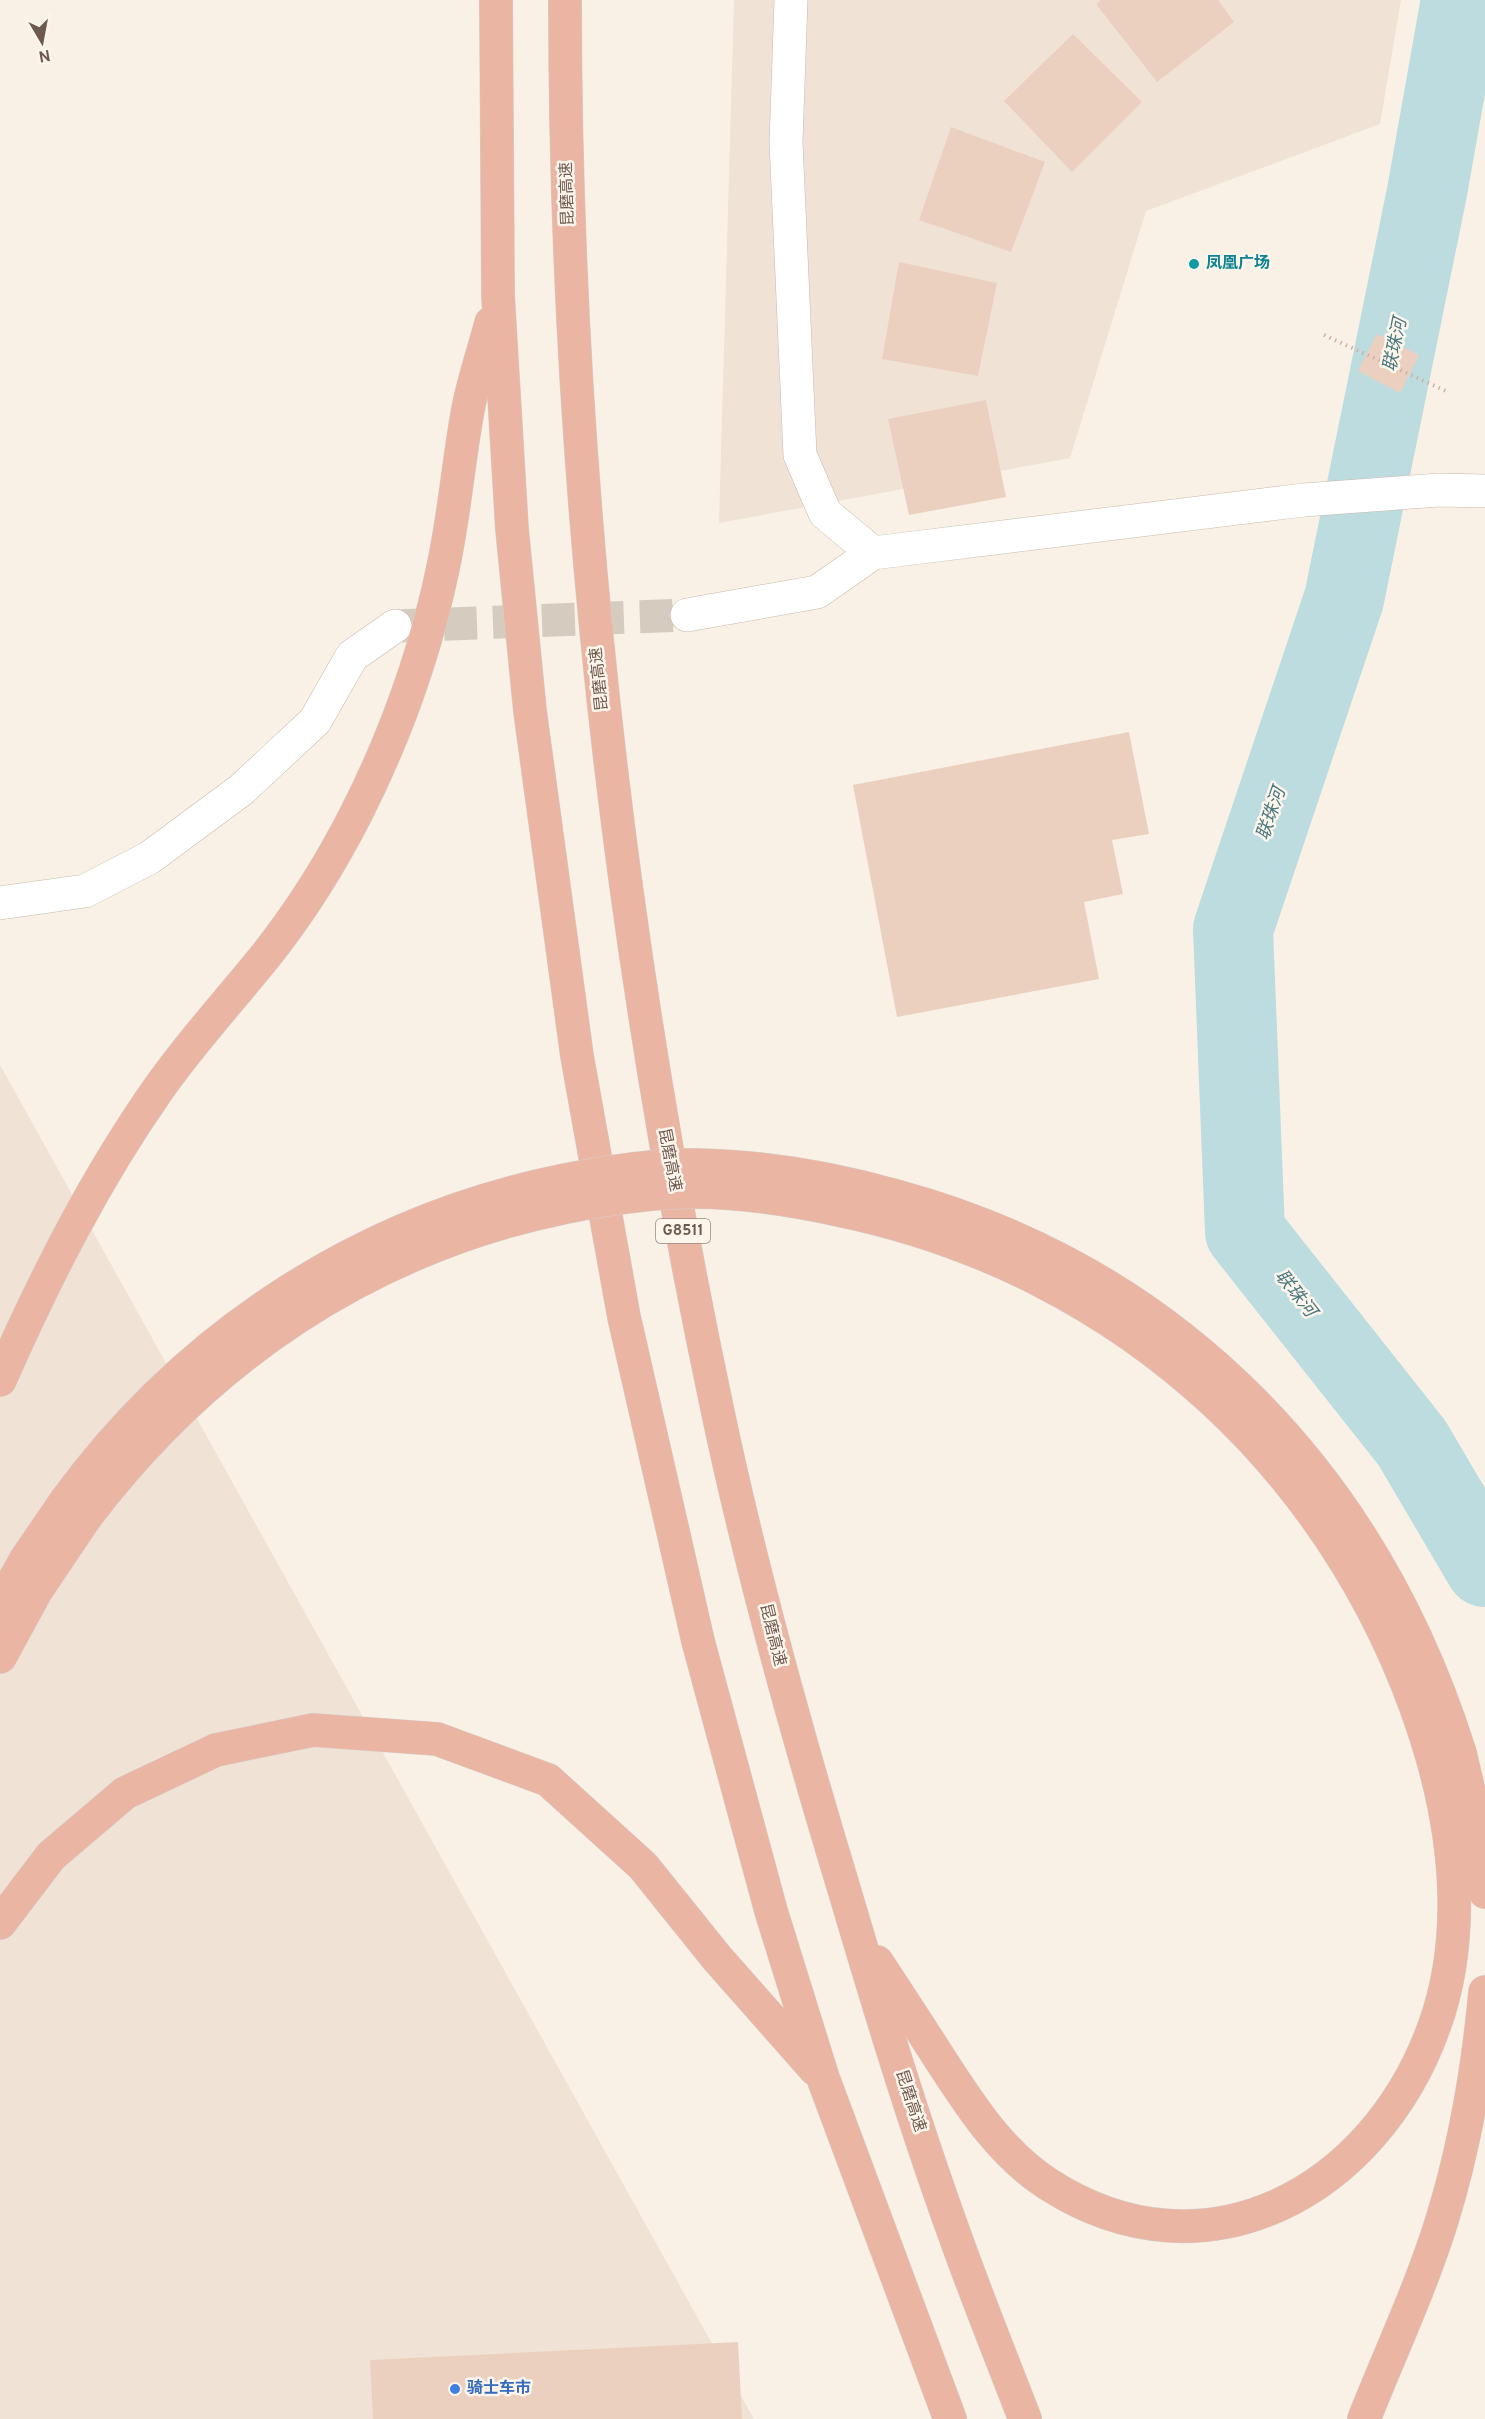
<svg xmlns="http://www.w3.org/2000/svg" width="1485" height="2419" font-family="Overpass,'Noto Sans SC',sans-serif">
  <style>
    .residential { fill: #f0e2d5 }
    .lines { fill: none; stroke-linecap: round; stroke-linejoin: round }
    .river { stroke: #bcdce0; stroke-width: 80 }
    .building { fill: #ebd0c0 }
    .street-tunnel { stroke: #d6cbbf; stroke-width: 33; stroke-dasharray: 33 16; stroke-linecap: butt }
    .street-casing { stroke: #c8b9ad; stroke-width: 34 }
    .highway-casing { stroke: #d6d1cd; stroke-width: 34 }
    .path { stroke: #cfb4a4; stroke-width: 4; stroke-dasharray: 1.5 4.5; stroke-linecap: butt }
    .street { stroke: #fff; stroke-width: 33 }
    .highway { stroke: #ebb5a4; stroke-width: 33 }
    .highway-bridge-casing { stroke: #d6d1cd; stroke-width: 34; stroke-linecap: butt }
    .highway-bridge { stroke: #ebb5a4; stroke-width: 33 }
    .culture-dot { fill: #0f9aa8; stroke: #fcf5eb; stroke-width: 2 }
    .shop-dot { fill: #3f7fe0; stroke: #fcf5eb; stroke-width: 2 }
    .labels { text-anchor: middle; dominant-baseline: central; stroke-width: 5; stroke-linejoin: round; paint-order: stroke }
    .shield { fill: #fcf5eb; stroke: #99887d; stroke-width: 1.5 }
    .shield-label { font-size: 15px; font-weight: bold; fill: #6e594e }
    .street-label { font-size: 16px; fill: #6e594e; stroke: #fcf5eb }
    .culture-label { font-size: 16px; font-weight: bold; fill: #0d838f; stroke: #fcf5eb; text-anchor: start }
    .shop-label { font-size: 16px; font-weight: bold; fill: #366cbe; stroke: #fcf5eb; text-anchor: start }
    .water-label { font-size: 18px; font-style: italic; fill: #4b787f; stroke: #fcf5eb }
  </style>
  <rect width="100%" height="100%" fill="#f9f1e5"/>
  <path class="residential" d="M734,0H1401L1380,124L1146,211L1070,458L719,523Z
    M0,1065L754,2419H0Z"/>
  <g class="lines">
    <path class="river" d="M1461,0L1427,192L1344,599L1233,929L1245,1232L1412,1443L1485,1567"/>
  </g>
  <path class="building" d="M1101,0H1218L1234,22L1157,82L1096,4Z
    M1073,34L1142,102L1072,172L1004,101Z
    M951,127L1045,162L1011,252L919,220Z
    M899,262L997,283L978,376L882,359Z
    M1377,334L1419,355L1400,393L1358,371Z
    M986,400L1006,497L909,515L888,419Z
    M1129,732L1149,834L1112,840L1123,894L1084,902L1099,979L897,1017L853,785Z
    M738,2342L742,2419H373L370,2360Z"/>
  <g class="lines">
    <path class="street-tunnel" d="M395,626L687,615"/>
    <g class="street-casing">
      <path id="street" d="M791,0L786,142L800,455L825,513L873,553
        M687,615L817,592L873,553L1304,500L1439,490L1485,491
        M0,903L85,891L149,858L241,790L315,721L352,656L395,626"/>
    </g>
    <g class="highway-casing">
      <path id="highway" d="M496,0L498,295L512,529L530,711L577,1056L624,1317L698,1641L771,1911L823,2078L950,2419
        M565,0C565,473 619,945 717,1408C751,1570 796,1731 844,1889C878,2004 913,2120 954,2233C976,2295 1001,2357 1025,2419
        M0,1380C45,1278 95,1179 159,1088C192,1041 231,999 267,954C301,911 331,863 356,814C396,735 425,654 443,568C454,517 458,466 467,415C472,384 483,354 491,323
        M0,1605L26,1559L65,1502
        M0,1657L36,1591L85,1518
        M1460,1753L1477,1826L1485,1892
        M0,1923L51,1856L125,1793L216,1750L313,1730L437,1739L548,1780L643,1866L717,1958L815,2069
        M877,1962C898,1994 919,2026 940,2059C970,2105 1000,2153 1048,2184C1206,2286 1375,2191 1434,2027C1465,1942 1457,1846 1433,1760
        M1364,2419C1390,2353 1421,2288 1442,2220C1465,2146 1478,2069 1485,1992"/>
    </g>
    <path class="path" d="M1324,335L1448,392"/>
    <use href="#street" class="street"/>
    <use href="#highway" class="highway"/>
    <g class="highway-bridge-casing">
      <path id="highway-bridge" d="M65,1502C185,1337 360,1222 561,1181C605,1172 649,1165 694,1165C761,1166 832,1178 896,1196C1178,1273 1373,1477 1460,1753
        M85,1518C206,1358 367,1248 566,1207C607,1199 651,1192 694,1192C742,1192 792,1200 839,1210C1126,1269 1352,1477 1433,1760"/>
    </g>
    <use href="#highway-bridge" class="highway-bridge"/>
  </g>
  <circle class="culture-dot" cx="1194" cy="264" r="6"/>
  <circle class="shop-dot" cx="455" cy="2389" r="6"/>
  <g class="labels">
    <rect class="shield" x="656" y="1219" width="54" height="24" rx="4.5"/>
    <g class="shield-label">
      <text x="683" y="1231">G8511</text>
    </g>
    <g class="street-label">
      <text transform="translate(568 194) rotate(-92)">昆磨高速</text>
      <text transform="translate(600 679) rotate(-96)">昆磨高速</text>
      <text transform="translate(669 1160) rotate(79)">昆磨高速</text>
      <text transform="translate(772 1635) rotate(76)">昆磨高速</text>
      <text transform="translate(910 2101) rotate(72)">昆磨高速</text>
    </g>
    <g class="culture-label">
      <text x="1206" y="264">凤凰广场</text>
    </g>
    <g class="shop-label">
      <text x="467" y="2389">骑士车市</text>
    </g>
    <g class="water-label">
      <text transform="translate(1396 345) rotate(-78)">联珠河</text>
      <text transform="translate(1272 814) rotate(-71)">联珠河</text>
      <text transform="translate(1295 1294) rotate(52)">联珠河</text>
    </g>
  </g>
  <g transform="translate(42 42) rotate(170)" stroke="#fcf5eb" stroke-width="4.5" paint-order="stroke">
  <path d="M0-4.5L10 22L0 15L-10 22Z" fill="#6e594e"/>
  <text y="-9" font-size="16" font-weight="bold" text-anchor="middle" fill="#6e594e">N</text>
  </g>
</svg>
